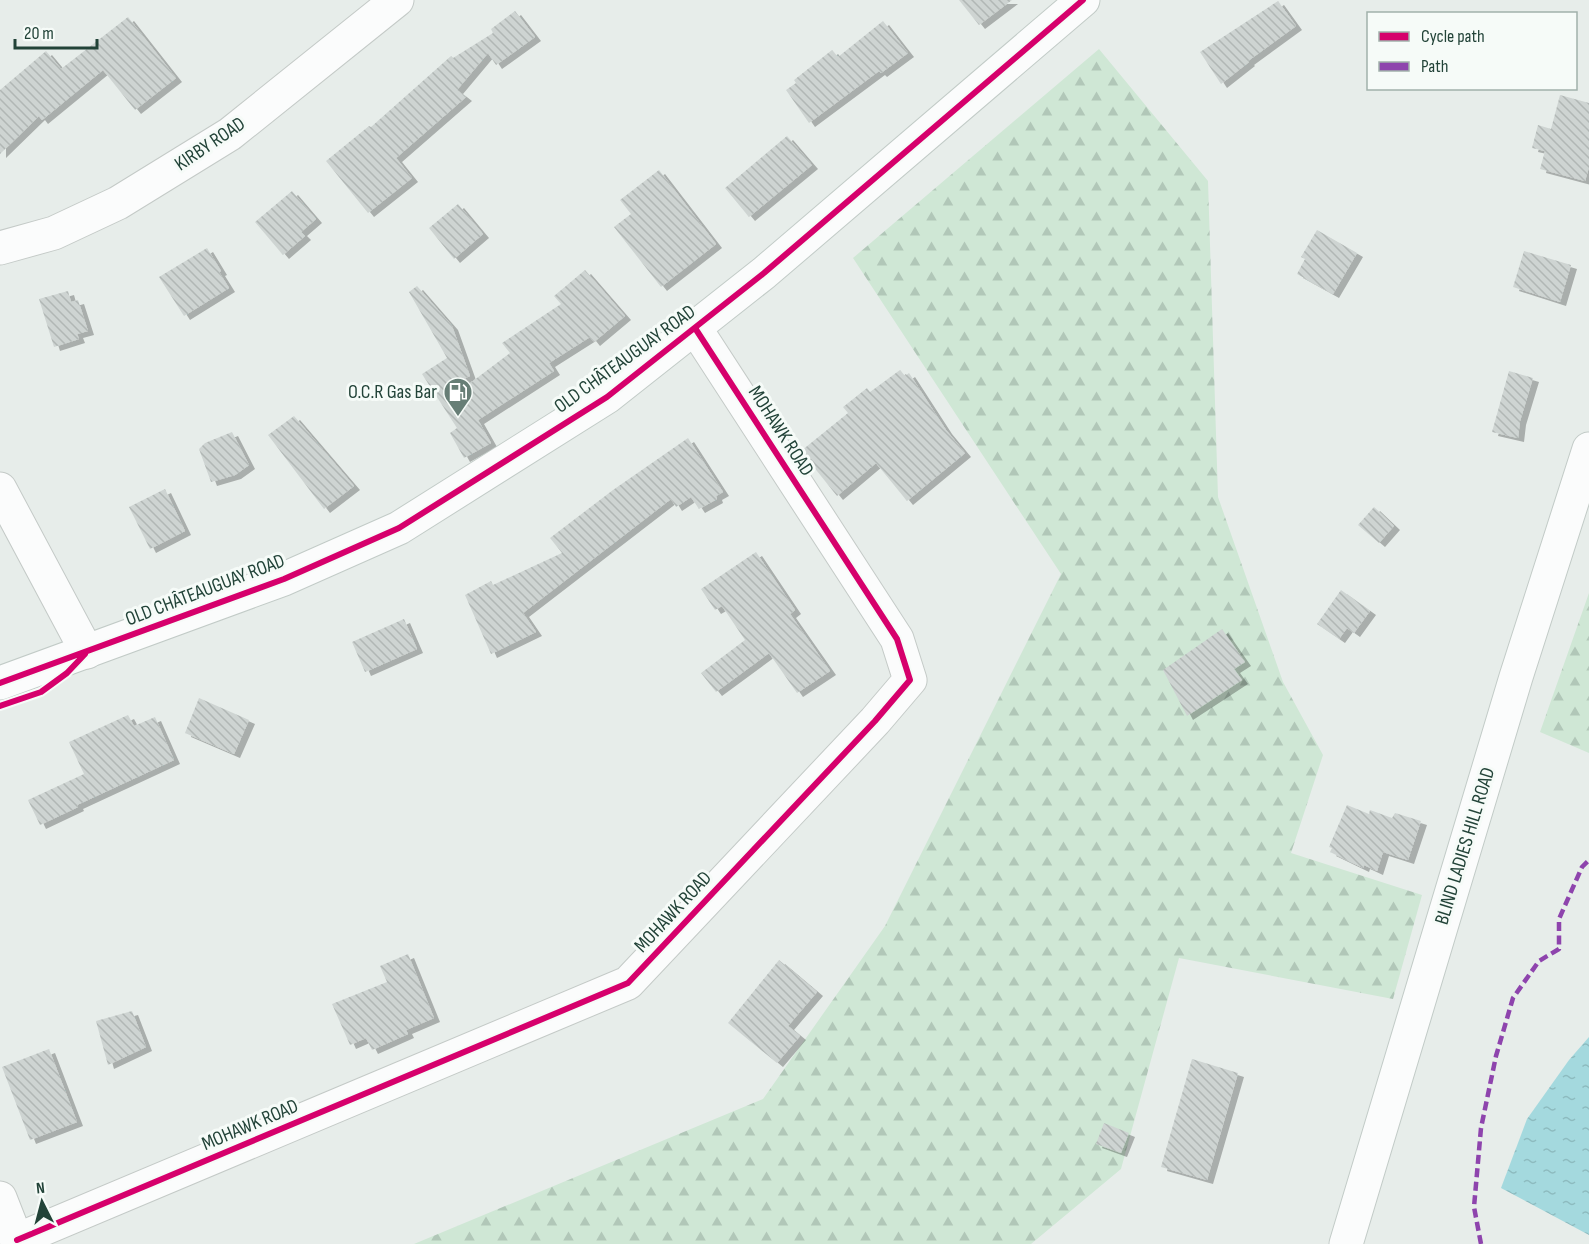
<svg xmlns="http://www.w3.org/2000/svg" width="1589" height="1244" font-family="'Sofia Sans Condensed',sans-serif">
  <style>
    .forest { fill: url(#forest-firs) }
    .water { fill: url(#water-ripples) }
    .building { fill: url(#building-back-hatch); filter: url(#shadow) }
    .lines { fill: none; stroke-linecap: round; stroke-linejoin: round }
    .street-casing { stroke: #c4cac7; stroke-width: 35 }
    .secondary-casing { stroke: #c2cbc7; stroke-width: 35 }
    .street { stroke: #fbfcfc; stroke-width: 33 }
    .secondary { stroke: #fbfcfc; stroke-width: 33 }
    .quiet { stroke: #8e44ad; stroke-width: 4.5; stroke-dasharray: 9 4.5; stroke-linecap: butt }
    .cycleway-casing { stroke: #f6fbf8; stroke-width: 10 }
    .cycleway { stroke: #d6006c; stroke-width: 6 }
    .labels { text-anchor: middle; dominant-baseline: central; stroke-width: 6; stroke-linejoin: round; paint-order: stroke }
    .street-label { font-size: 20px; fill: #224338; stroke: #f6fbf8 }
    .poi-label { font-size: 20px; fill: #224338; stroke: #f6fbf8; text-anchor: end }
  </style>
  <defs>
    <pattern id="forest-firs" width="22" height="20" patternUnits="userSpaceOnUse" patternTransform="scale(1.5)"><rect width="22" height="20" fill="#cfe7d5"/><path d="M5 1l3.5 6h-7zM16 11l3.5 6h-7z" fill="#b1c7b8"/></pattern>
    <pattern id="water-ripples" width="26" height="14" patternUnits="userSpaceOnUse" patternTransform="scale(1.5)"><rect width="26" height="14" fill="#a4d9de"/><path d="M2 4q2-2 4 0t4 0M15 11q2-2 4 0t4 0" fill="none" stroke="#8dbbbf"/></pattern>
    <pattern id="building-back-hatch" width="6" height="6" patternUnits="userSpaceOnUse" patternTransform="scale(1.5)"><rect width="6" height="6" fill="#ced4d2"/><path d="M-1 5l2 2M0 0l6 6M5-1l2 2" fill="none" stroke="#b1b7b5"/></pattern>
    <filter id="shadow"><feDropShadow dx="6" dy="4" stdDeviation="0" flood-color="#0004"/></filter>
  </defs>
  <rect width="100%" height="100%" fill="#e7edea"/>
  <path class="forest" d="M1099,49L1208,181L1218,497L1283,682L1323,755L1291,853L1422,895L1393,999L1179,958L1121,1169L1031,1244H414L763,1099L885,926L1061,574L853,258Z
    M1589,593V753L1540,732Z"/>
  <path class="water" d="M1589,1037V1235L1501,1188L1527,1119L1569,1060Z"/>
  <path class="building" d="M959,0H1012L979,25Z
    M1278,1L1296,26L1248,61L1249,62L1221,84L1200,52Z
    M515,11L535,37L496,65L488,53L457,90L466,97L396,158L412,178L368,213L326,161L369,126L371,127L451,56L453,58L493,33L491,29Z
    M128,17L176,78L135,110L103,70L42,120L39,116L0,154V90L46,51L61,69Z
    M883,21L908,53L881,73L879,71L809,123L786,90L796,83L794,80L832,50L838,57Z
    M1560,95L1589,103V167L1585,181L1540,169L1545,151L1532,148L1538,125L1551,129Z
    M787,136L812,165L749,217L725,188Z
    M659,170L716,244L661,287L614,227L631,214L620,200Z
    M292,191L316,219L301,232L305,236L283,255L255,222Z
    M458,204L483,234L454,259L429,228Z
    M1317,230L1357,253L1333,294L1297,274L1305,259L1301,257Z
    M207,248L221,271L219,272L229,288L184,316L159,277Z
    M1524,251L1571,265L1560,302L1513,287Z
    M585,270L625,316L594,342L590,337L549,363L554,371L478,420L491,443L464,458L450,433L457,428L422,374L447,358L409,292L417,286L452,326L470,376L465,378L469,384L510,353L502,343L561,304L554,296Z
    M68,291L71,302L78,300L88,331L77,334L79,339L54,347L39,299Z
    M900,370L905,376L909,373L946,430L965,453L907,501L876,463L837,496L801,451L848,413L843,407L867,388L870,392Z
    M1509,371L1533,378L1520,421L1518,438L1492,432Z
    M294,416L354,486L324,509L268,435Z
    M232,432L249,465L235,475L211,482L199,449L205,443Z
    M688,438L723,492L716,496L717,499L699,509L691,497L676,507L671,499L523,613L536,632L491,654L465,595L491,581L493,585L562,553L550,538L613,490Z
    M165,489L185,531L150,549L129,507Z
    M1374,507L1394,526L1379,543L1358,525Z
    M756,552L795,610L790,614L830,671L797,693L769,653L716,692L701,673L745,640L722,606L715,610L701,589Z
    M1341,590L1370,611L1354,633L1347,628L1339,639L1317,624Z
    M404,619L417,649L365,672L352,642Z
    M1222,629L1245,662L1234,669L1242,680L1187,716L1163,670Z
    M199,698L249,720L234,754L185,733Z
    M128,715L134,726L155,717L174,760L77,805L78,807L40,825L28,800L84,774L69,742Z
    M1347,805L1369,814L1370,810L1392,818L1395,813L1421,821L1408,860L1383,852L1377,871L1364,865L1363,868L1330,852L1332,848L1329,847Z
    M408,954L434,1018L406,1030L408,1034L372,1050L366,1038L350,1045L332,1004L387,982L380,966Z
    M779,960L817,992L788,1026L800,1036L777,1063L728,1023Z
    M132,1011L146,1047L108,1065L96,1021Z
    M49,1049L77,1122L30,1140L2,1067Z
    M1192,1059L1238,1073L1207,1180L1161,1167Z
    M1104,1123L1129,1133L1121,1153L1096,1144Z"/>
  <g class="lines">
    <g class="street-casing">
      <path id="street" d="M0,248L54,233L118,203L230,134L397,0
        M0,489L87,652
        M0,1198L18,1244
        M17,1240L628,983L875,721L910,680L897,639L695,328"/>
    </g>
    <g class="secondary-casing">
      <path id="secondary" d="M0,683L284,579L399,528L607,397L764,273L1083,0
        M1346,1244L1516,677L1589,449"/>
    </g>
    <use href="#street" class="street"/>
    <use href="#secondary" class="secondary"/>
    <path class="quiet" d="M1481,1244L1474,1207L1481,1128L1496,1056L1513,998L1539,961L1559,949V919L1582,867L1589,860"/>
    <g class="cycleway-casing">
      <path id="cycleway" d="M0,683L284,579L399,528L607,397L764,273L1083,0
        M0,706L41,692L67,673L85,654
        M17,1240L628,983L875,721L910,680L897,639L695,328"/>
    </g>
    <use href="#cycleway" class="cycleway"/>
  </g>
  <defs>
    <g id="fuel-pin" transform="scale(1.5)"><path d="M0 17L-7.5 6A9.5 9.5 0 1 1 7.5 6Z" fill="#677e76" stroke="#f6fbf8"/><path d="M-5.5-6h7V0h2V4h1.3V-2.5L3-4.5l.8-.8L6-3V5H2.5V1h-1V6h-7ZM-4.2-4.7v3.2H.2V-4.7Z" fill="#fff"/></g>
  </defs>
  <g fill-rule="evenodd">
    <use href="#fuel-pin" x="458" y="392"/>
  </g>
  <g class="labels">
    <g class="street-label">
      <text transform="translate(210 144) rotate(-34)">KIRBY ROAD</text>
      <text transform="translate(625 359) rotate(-36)">OLD CHÂTEAUGUAY ROAD</text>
      <text transform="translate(781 431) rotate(57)">MOHAWK ROAD</text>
      <text transform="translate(205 590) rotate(-21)">OLD CHÂTEAUGUAY ROAD</text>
      <text transform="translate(1465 846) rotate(-73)">BLIND LADIES HILL ROAD</text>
      <text transform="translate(673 912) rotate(-47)">MOHAWK ROAD</text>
      <text transform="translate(250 1125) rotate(-23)">MOHAWK ROAD</text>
    </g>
    <g class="poi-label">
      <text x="437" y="392">O.C.R Gas Bar</text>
    </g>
  </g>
  <rect x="1367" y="12" width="210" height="78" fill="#f6fbf8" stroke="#a1b1ab" stroke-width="1.5"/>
  <rect x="1379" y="32" width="30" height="9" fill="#d6006c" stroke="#a1b1ab" stroke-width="1.5"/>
  <text x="1421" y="42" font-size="18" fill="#224338">Cycle path</text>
  <rect x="1379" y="62" width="30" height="9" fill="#8e44ad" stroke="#a1b1ab" stroke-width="1.5"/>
  <text x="1421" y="72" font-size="18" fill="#224338">Path</text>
  <g transform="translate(42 1202) rotate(354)" stroke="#f6fbf8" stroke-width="4.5" paint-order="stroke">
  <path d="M0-4.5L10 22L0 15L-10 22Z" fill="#224338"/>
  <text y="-9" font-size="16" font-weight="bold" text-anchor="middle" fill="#224338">N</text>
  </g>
  <path d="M15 39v9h82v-9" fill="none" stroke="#224338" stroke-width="3"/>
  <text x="24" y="39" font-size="18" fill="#224338" stroke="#f6fbf8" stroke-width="4.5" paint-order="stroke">20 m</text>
</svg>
